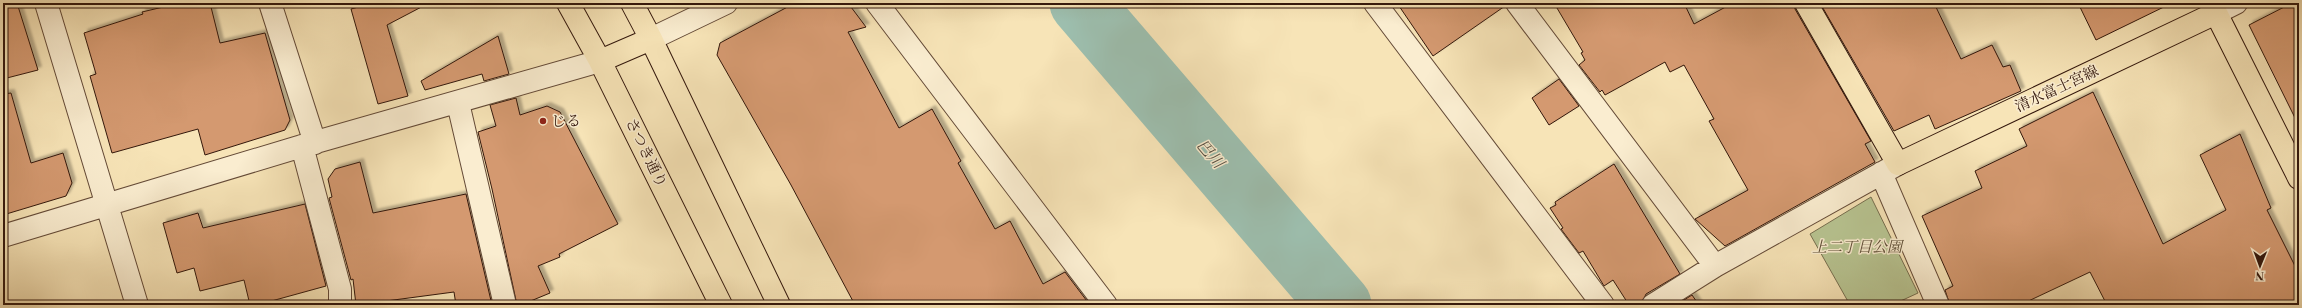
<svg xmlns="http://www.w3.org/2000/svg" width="2302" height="308" font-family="'Libre Bodoni','Noto Serif JP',serif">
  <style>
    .green { fill: #b8c592; stroke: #766e4f }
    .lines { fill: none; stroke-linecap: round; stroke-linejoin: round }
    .river { stroke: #9dbfaf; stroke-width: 63 }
    .building { fill: #d4996f; stroke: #33170c; filter: url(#shadow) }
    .minor-casing { stroke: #644a37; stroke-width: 24 }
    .major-casing { stroke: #33170c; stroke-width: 24 }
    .minor { stroke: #faedd0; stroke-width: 22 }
    .major { stroke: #f7e4b7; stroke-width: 22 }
    .poi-dot { fill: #8f2418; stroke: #faedd0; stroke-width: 1.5 }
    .labels { text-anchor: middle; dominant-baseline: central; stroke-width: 3; stroke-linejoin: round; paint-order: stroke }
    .street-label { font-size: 15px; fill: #33170c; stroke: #faedd0 }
    .poi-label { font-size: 15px; fill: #33170c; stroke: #faedd0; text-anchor: start }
    .park-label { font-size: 15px; font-style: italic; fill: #5b4b34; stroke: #faedd0 }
    .water-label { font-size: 16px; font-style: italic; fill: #585245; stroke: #faedd0 }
  </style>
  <defs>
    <filter id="shadow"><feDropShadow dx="3.5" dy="-3.5" stdDeviation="1" flood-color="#0004"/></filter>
  </defs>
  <rect width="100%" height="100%" fill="#f7e4b7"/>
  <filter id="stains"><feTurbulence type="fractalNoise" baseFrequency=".005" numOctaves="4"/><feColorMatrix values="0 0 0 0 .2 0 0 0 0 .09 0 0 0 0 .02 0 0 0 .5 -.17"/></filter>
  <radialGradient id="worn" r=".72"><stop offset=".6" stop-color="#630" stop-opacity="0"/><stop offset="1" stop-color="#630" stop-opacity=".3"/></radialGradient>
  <path class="green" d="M1871,197L1918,293L1892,305H1850L1810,234Z"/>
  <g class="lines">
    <path class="river" d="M1081,3L1340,305"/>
  </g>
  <path class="building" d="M3,3H17L38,70L3,79Z
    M180,3H210L220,43L265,33L290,120L285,130L205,155L198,129L112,153L90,76L96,74L84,33L143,14L142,12Z
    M373,3H429L387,25L408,96L378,104L351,9Z
    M795,3H848L866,27L848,32L899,128L932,109L961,161L958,163L995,229L1010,221L1043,284L1065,272L1090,305H855L791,185L717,55L720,43Z
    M1397,3H1505V6L1433,56Z
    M1554,3H1684L1694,24L1733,3H1794L1795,9L1871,141L1865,144L1875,162L1725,246L1695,219L1748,190L1709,121L1714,119L1684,65L1670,72L1665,62L1605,95L1602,90L1600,92L1579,65L1585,60L1581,53L1583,52Z
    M1820,3H1934L1961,59L1992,45L2003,67L2010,65L2021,91L1935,129L1929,115L1894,131Z
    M2078,3H2172L2096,40Z
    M2292,3H2299V126L2249,25Z
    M498,36L509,74L484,81L482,74L425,90L421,81Z
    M1559,79L1579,106L1549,125L1532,98Z
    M2093,92L2163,244L2226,210L2200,155L2240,134L2271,208L2267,210L2299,274V305H2107L2090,272L2020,305H1950L1945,290L1953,286L1922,216L1982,188L1975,171L2027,146L2019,129Z
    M11,93L31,163L63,153L72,183L66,196L3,215V94Z
    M516,98L520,115L547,106L560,112L618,224L559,254L560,257L538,266L550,293L521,305H517L492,189L478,132L496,126L490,105Z
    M360,162L373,213L466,194L492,305H456L454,292L356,305L353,279L351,280L329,198L332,197L328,179L335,169Z
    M1614,164L1680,274L1646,294L1641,305H1629L1613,280L1604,286L1583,251L1579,253L1561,229L1563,228L1550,208L1556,205L1555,202Z
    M305,204L326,286L257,305H250L244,280L200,291L194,268L177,273L163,223L198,213L203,228Z
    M1692,295L1699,305H1676Z"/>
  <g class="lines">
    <g class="minor-casing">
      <path id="minor" d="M46,3L137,305
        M270,3L315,143
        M877,3L1106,305
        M1375,3L1603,305
        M1517,3L1715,266
        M2212,3L2216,13L2236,3
        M651,39L726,3
        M458,103L505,305
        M302,146L340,289V305
        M1881,173L1938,305
        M3,236L302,146L600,61
        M1653,305L1715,266L1898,164"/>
    </g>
    <g class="major-casing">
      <path id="major" d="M568,3L600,61L721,305
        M632,3L651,39L779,305
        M1806,3L1898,164L2216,13L2299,178
        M600,61L651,39"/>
    </g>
    <use href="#minor" class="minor"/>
    <use href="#major" class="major"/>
  </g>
  <circle class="poi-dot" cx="543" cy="121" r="4"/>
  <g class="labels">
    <g class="street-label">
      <text transform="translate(2057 89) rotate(-25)">清水富士宮線</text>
      <text transform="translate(646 153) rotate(64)">さつき通り</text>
    </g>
    <g class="poi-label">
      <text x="551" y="121">じる</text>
    </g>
    <g class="park-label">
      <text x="1857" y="247">上二丁目公園</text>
    </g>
    <g class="water-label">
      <text transform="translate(1210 154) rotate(49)">巴川</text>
    </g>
  </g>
  <rect width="2302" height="308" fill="none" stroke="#f7e4b7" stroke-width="16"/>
  <rect x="4" y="4" width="2294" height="300" fill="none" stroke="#33170c" stroke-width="2"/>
  <rect x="8" y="8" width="2286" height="292" fill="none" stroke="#33170c"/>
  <g transform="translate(2260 266) rotate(181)" stroke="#faedd0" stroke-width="3" paint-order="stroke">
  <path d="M0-3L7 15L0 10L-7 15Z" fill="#33170c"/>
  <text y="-6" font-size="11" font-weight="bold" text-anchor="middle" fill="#33170c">N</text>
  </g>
  <rect width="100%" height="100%" filter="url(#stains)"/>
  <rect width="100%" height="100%" fill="url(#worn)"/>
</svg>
